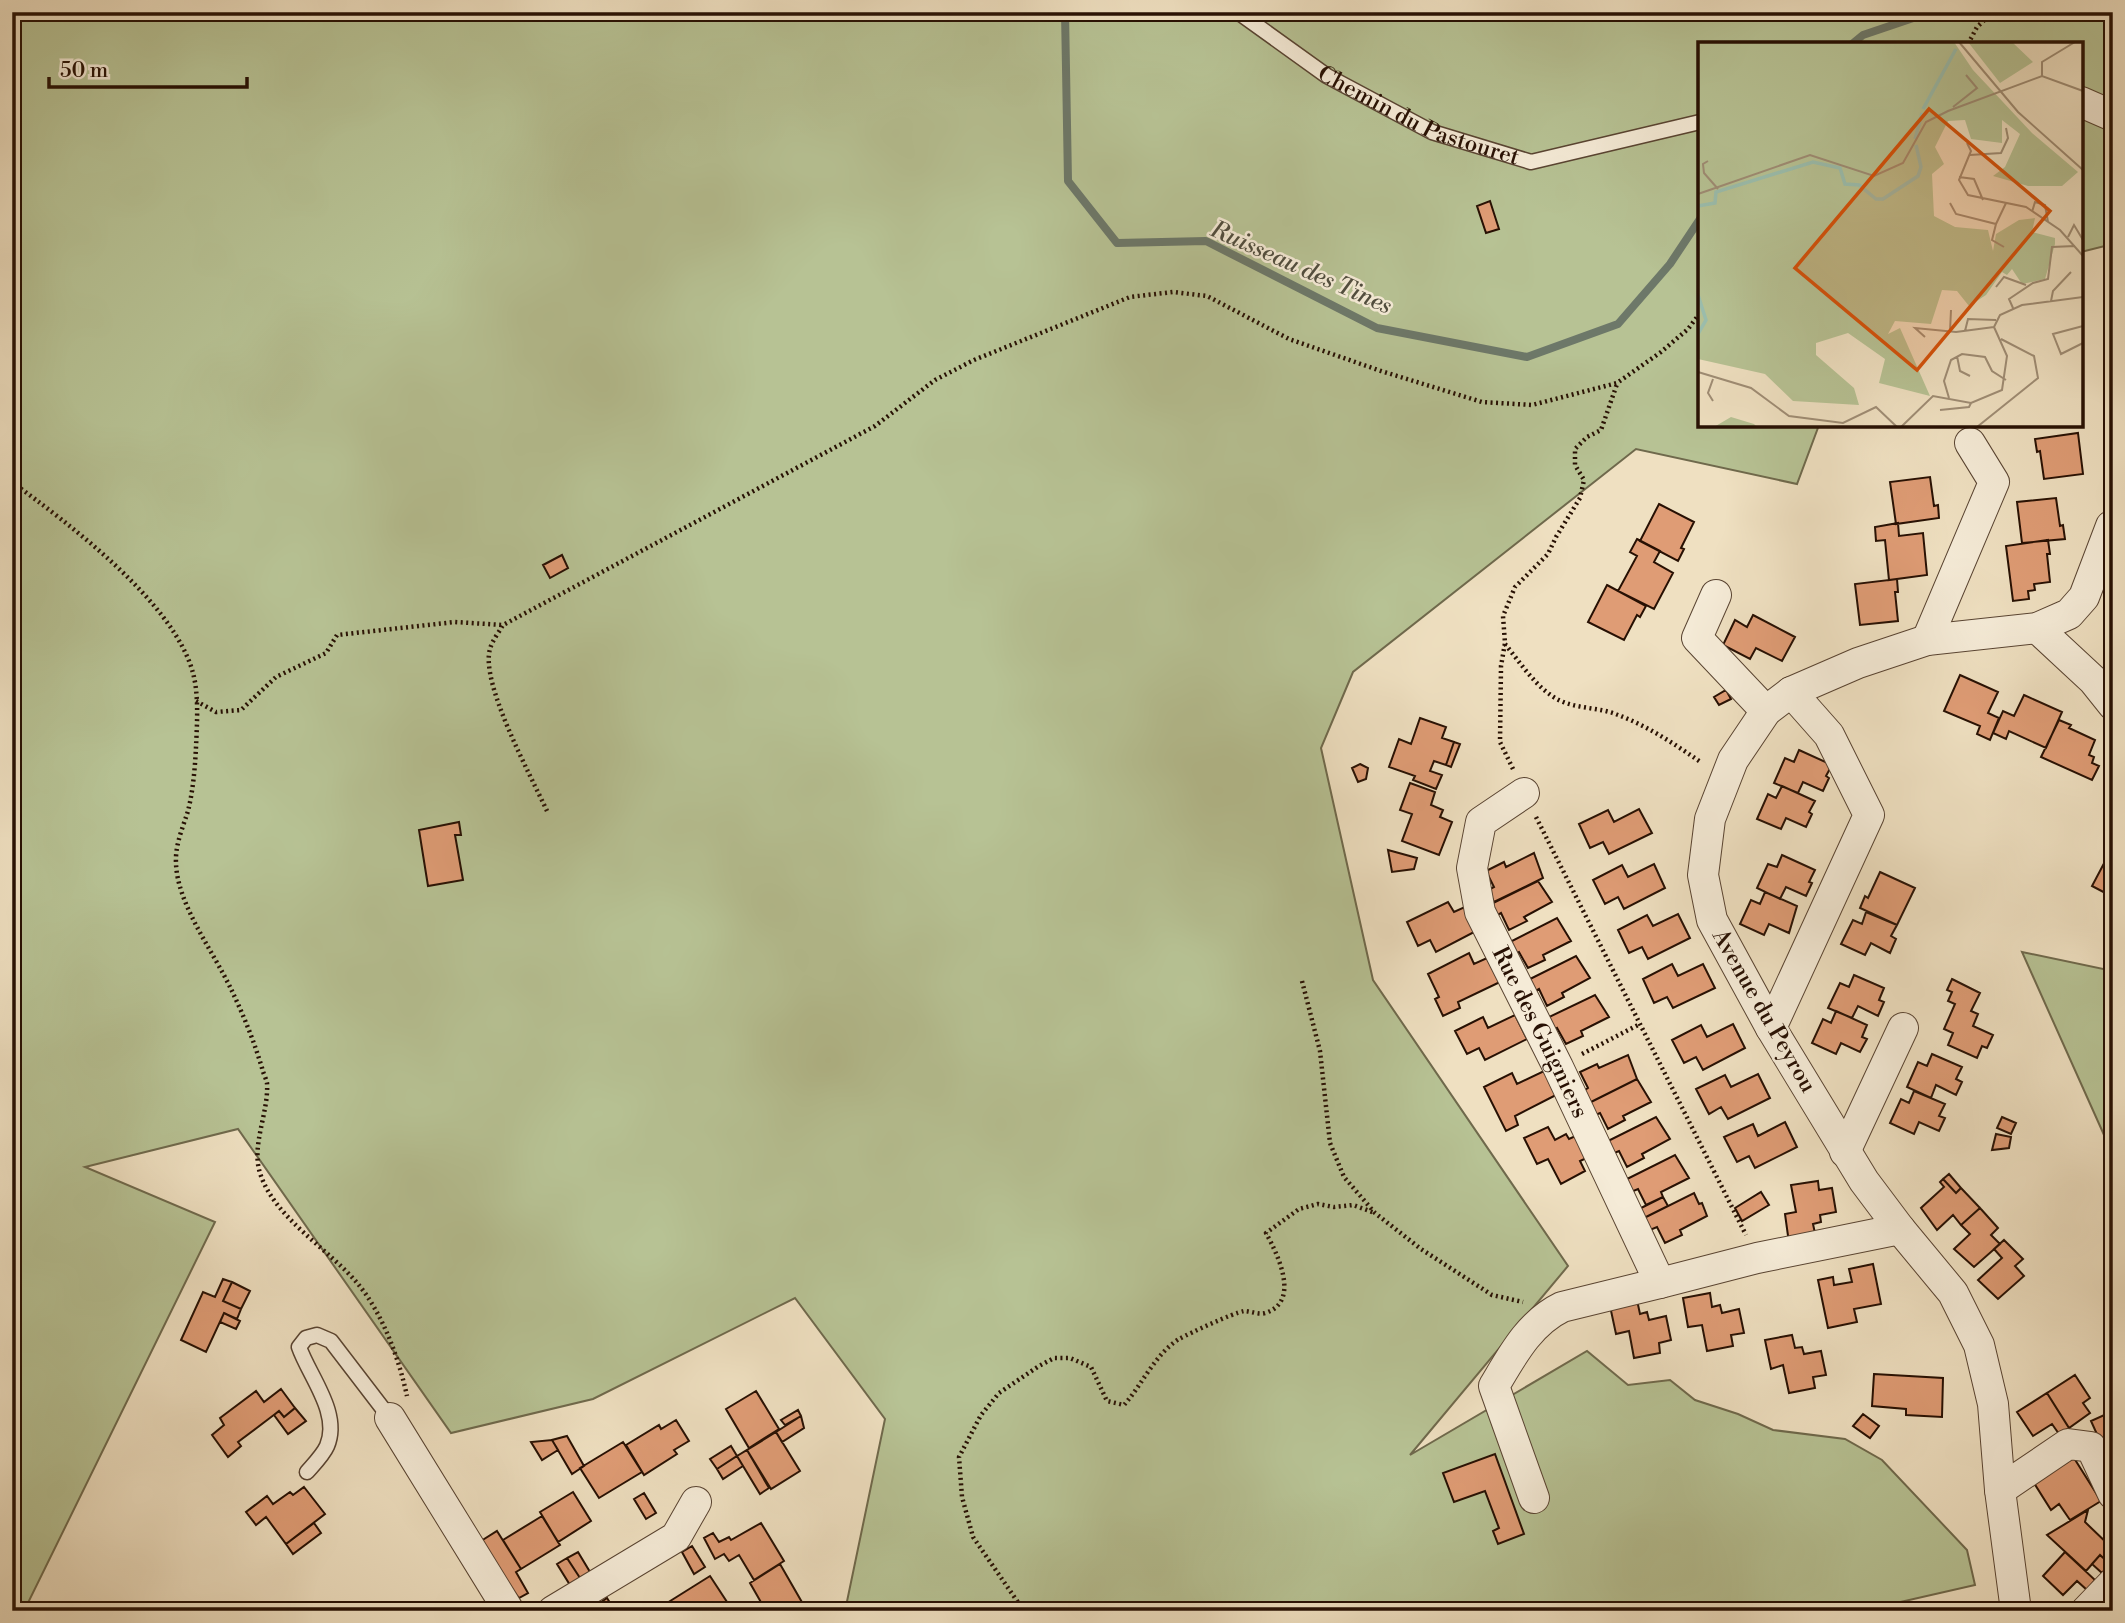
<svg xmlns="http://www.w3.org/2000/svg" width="2125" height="1623" font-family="'Libre Bodoni',serif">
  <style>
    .green { fill: #b7c294; stroke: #6f694c; stroke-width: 2 }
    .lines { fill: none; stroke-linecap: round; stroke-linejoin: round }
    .stream { stroke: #6d7869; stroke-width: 8 }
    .building { fill: #df9c75; stroke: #271003; stroke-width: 2 }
    .lane-casing { stroke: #594432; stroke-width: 17 }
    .street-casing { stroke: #594432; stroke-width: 32 }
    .path { stroke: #271003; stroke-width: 4.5; stroke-dasharray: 2 3.5; stroke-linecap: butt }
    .lane { stroke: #f5ebd7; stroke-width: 14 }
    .street { stroke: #f5ebd7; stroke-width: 30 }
    .labels { text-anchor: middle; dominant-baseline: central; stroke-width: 5; stroke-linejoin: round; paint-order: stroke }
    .street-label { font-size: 23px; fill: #271003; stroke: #f5ebd7 }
    .water-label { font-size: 24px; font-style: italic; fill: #504d3e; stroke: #f5ebd7 }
    .inset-river { fill: none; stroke: #9bbead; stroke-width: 3.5 }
    .inset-road { fill: none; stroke: #9f8d75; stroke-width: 2 }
    .view { fill: #d5520b; fill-opacity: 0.15; stroke: #d5520b; stroke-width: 3.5 }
    .inset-edge { fill: none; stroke: #271003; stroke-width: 3.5 }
  </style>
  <rect width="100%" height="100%" fill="#efe0c1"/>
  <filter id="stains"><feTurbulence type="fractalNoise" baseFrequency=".00286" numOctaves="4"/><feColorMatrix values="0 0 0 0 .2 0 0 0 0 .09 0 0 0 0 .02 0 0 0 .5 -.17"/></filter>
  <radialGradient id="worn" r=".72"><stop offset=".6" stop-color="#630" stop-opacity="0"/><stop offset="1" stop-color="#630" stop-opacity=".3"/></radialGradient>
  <path class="green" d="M12,12H2113V244L2081,252V44H1700V425H1819L1797,484L1636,449L1353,672L1321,748L1373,980L1568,1266L1410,1455L1587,1351L1628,1385L1670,1380L1695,1400L1738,1414L1773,1430L1845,1439L1882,1460L1967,1550L1975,1585L1861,1611H845L885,1419L795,1298L593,1399L451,1433L238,1129L85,1167L215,1222L24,1611H12Z
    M2022,952L2113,971V1155Z"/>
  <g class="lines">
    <path class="stream" d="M1065,12L1068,181L1117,243L1206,241L1377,328L1527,357L1618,324L1670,264L1700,219
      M1852,44L1863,35L1931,12"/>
  </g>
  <path class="building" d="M1490,201L1499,229L1486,233L1477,206Z
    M2078,433L2083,474L2044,479L2040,451L2037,452L2035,439Z
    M1930,477L1934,506L1938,505L1939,518L1896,524L1890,482Z
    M2056,498L2060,526L2063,525L2065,539L2022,543L2017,502Z
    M1659,504L1694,522L1681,548L1684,549L1678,561L1640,541Z
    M1898,523L1899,536L1923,533L1927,575L1889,580L1885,540L1876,541L1875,527Z
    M1637,539L1660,551L1654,562L1673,573L1654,609L1618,591L1637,556L1630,552Z
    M2048,540L2050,554H2047L2050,582L2034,584L2035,590L2028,591L2029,599L2013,601L2006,546Z
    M562,555L568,568L550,578L543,565Z
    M1897,579L1898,592H1895L1898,621L1860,625L1855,584Z
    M1607,585L1646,606L1640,617L1637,615L1624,640L1588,622Z
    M1753,615L1795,637L1782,661L1756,648L1750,659L1723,645L1735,620L1747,627Z
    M1960,675L1998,692L1988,713L1999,718L1990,740L1977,734L1980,726L1944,711Z
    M1726,690L1731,699L1719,705L1714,697Z
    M2024,695L2062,712L2046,748L2009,731L2006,739L1993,733L2003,711L2014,716Z
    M1420,718L1446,727L1442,738L1454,742L1446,765L1434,761L1430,771L1442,775L1436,789L1413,780L1415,776L1389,767L1399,739L1411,744Z
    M2059,720L2071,725L2069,728L2095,740L2089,755L2094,757L2092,763L2099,766L2092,780L2041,757Z
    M1454,742L1460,744L1451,767L1446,765Z
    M1799,750L1832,765L1826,776L1829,778L1823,791L1803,782L1798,793L1774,783L1785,758L1794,762Z
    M1360,764L1368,768L1366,779L1358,782L1352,768Z
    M1410,783L1435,792L1431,805L1443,810L1440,817L1452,822L1439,855L1402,841L1412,814L1400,810Z
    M1782,786L1815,801L1809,812L1812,814L1806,827L1786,818L1781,829L1757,819L1768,794L1776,798Z
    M1639,809L1652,833L1609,854L1603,842L1590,848L1579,824L1608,810L1614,822Z
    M459,822L461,835H455L463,880L428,886L419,830Z
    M1388,850L1417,858L1414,869L1392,872Z
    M2110,852L2113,853V897L2092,886Z
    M1534,853L1543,878L1494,902L1488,890L1494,887L1486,871L1504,862L1506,867Z
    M1782,855L1815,870L1809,882L1812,883L1806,896L1786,887L1780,899L1757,888L1768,864L1777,867Z
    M1654,864L1665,888L1624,909L1618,897L1605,904L1593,880L1622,865L1628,877Z
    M1880,872L1915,888L1897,925L1860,908L1865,896L1868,898Z
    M1538,881L1552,902L1524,917L1527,921L1509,930L1501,913L1494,917L1489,905Z
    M1765,892L1797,906L1789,933L1769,924L1764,935L1740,924L1751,900L1760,904Z
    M1448,902L1454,912L1467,906L1478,930L1436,952L1430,940L1418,946L1407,922Z
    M1866,912L1897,925L1891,936L1896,939L1890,953L1871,943L1865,955L1841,944L1853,920L1862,924Z
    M1678,914L1690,938L1648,959L1642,947L1629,953L1618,930L1647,915L1653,926Z
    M1557,918L1571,941L1543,955L1545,960L1528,968L1519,952L1513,955L1508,943Z
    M1469,953L1474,964L1487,958L1500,982L1458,1002L1460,1008L1443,1016L1435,999L1439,997L1428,974Z
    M1576,956L1590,978L1562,993L1564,997L1547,1006L1539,989L1532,993L1526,981Z
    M1672,964L1678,976L1703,964L1715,988L1673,1008L1667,997L1654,1003L1643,979Z
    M1854,975L1884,988L1879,1000L1884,1002L1878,1016L1858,1006L1852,1018L1828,1008L1840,983L1849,987Z
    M1952,979L1980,993L1971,1011L1978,1014L1973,1026L1993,1035L1987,1048L1982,1046L1977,1058L1948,1045L1953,1033L1944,1029L1955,1004L1948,1001L1952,992L1947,990Z
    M1595,995L1609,1017L1581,1031L1583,1036L1566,1044L1557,1028L1552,1031L1545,1019Z
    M1836,1011L1867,1025L1862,1037L1867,1039L1860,1052L1841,1043L1836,1054L1812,1043L1823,1019L1831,1023Z
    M1515,1015L1527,1039L1485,1060L1479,1048L1467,1054L1455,1031L1483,1017L1488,1028Z
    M1733,1024L1745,1048L1703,1070L1696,1057L1684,1063L1672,1040L1701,1025L1707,1037Z
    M1932,1054L1962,1067L1956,1079L1962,1082L1956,1095L1936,1085L1931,1098L1907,1087L1918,1062L1927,1066Z
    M1628,1055L1637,1079L1587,1104L1582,1092L1588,1088L1580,1072L1597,1064L1599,1068Z
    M1544,1071L1556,1095L1515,1116L1518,1125L1506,1131L1484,1087L1512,1073L1517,1084Z
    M1758,1074L1770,1098L1728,1119L1721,1107L1709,1114L1696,1089L1725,1075L1731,1087Z
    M1637,1079L1651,1102L1623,1116L1625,1120L1608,1129L1600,1113L1593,1116L1587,1104Z
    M1914,1091L1945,1104L1939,1116L1945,1118L1939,1131L1919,1122L1914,1134L1890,1123L1901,1099L1909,1103Z
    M1656,1117L1670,1139L1642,1154L1644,1158L1627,1167L1619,1151L1612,1154L1606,1142Z
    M2002,1117L2016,1123L2011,1134L1997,1128Z
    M1785,1122L1797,1147L1755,1168L1749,1156L1737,1162L1724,1137L1753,1124L1758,1136Z
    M1548,1127L1555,1140L1566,1134L1569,1139L1580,1134L1591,1156L1580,1161L1585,1171L1561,1184L1548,1159L1537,1164L1524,1138Z
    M1996,1134L2011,1137L2009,1148L1992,1150Z
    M1675,1155L1689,1178L1661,1192L1663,1197L1646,1205L1638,1189L1631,1192L1625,1180Z
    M1949,1174L1961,1188L1956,1193L1943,1179Z
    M1943,1179L1956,1193L1961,1188L1980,1208L1961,1225L1953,1215L1937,1230L1921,1208L1944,1187L1940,1182Z
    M1818,1181L1819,1190L1832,1188L1836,1212L1820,1215L1821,1222L1813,1224L1816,1238L1789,1243L1785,1214L1796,1212L1791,1185Z
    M1761,1192L1769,1205L1742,1221L1735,1208Z
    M1694,1193L1699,1204L1702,1203L1707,1216L1680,1230L1682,1235L1665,1243L1657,1227L1650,1230L1644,1218Z
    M1663,1197L1668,1206L1644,1218L1639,1209Z
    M1980,1208L1998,1228L1991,1235L2000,1244L1974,1267L1954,1249L1970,1234L1961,1225Z
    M2004,1240L2023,1259L2015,1266L2024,1276L1998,1299L1978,1280L2002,1258L1994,1249Z
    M1873,1264L1881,1304L1854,1309L1857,1322L1828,1328L1818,1280L1833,1277L1834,1285L1852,1282L1849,1269Z
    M223,1279L232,1282L223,1301L241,1309L237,1319L224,1313L206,1352L181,1340L203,1292L215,1297Z
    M232,1282L250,1291L241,1309L223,1301Z
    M1710,1293L1712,1307L1720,1305L1722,1313L1739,1309L1744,1333L1731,1335L1733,1346L1707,1351L1702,1325L1688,1327L1683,1298Z
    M1637,1300L1640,1314L1647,1312L1649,1320L1666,1316L1671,1340L1659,1343L1660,1353L1634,1358L1629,1331L1616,1334L1610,1306Z
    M224,1313L240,1321L236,1329L220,1322Z
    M1792,1335L1795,1348L1802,1347L1804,1354L1821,1351L1826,1375L1813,1377L1815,1388L1789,1393L1783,1365L1771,1369L1765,1340Z
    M1874,1374L1943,1378L1942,1417L1906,1415V1409L1872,1406Z
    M2075,1375L2090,1398L2083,1403L2090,1413L2069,1428L2047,1393Z
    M281,1389L295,1408L284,1417L279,1411L238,1442L241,1446L228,1457L212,1435L224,1425L220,1418L256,1391L264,1402Z
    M756,1391L779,1429L749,1448L726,1409Z
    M2047,1393L2069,1428L2059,1434L2052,1424L2033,1436L2017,1412Z
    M295,1408L306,1421L288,1434L274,1415L279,1411L284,1417Z
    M798,1410L801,1416L785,1425L781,1420Z
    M2113,1411V1459L2109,1461L2091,1421Z
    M1863,1414L1879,1426L1870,1438L1853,1426Z
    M801,1416L804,1428L782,1442L776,1432Z
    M676,1420L689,1441L674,1450L677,1454L644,1475L626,1445L659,1425L661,1429Z
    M776,1432L800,1471L771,1489L747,1450Z
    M567,1436L584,1466L572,1474L552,1440Z
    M552,1440L558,1450L542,1460L531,1442Z
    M623,1442L642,1472L599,1498L580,1468Z
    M731,1446L737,1456L717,1469L710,1459Z
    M747,1450L769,1488L760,1494L737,1456Z
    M1495,1454L1524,1534L1498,1544L1493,1531L1499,1528L1485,1491L1454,1502L1443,1473Z
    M737,1456L743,1466L723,1479L717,1469Z
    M2074,1458L2101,1501L2070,1520L2059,1504L2051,1510L2034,1483Z
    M304,1487L325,1514L286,1544L266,1517L256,1525L246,1512L267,1496L273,1504L290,1492L293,1495Z
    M573,1492L591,1521L558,1542L540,1512Z
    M644,1493L656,1513L646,1519L634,1499Z
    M2088,1510L2085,1522L2113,1549V1562L2110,1564L2100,1555L2086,1571L2047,1535Z
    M542,1516L560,1545L521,1569L503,1540Z
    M314,1523L321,1533L293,1554L286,1544Z
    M761,1523L784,1561L754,1580L739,1555L729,1561L724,1554L715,1559L704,1538L713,1533L719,1542L729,1537L731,1540Z
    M497,1531L521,1569L516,1572L528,1593L519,1598L503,1581L481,1541Z
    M692,1546L705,1567L694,1574L682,1552Z
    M578,1552L590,1572L580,1578L567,1558Z
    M2065,1552L2095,1580L2087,1590L2077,1581L2063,1595L2043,1576Z
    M2100,1555L2110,1564L2102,1573L2092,1564Z
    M567,1558L580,1578L570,1585L557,1564Z
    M780,1564L803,1604L792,1611H766L750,1583Z
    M710,1576L729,1605L720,1611H672L667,1603Z
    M607,1598L615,1611H601L597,1605Z"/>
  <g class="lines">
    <g class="lane-casing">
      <g id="lane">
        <path id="s1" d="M1238,12L1327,76L1432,132L1531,162L1700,122"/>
        <path d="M307,1472C314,1464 323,1455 327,1446C341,1413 309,1376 299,1347L306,1338L317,1335L331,1341L390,1418"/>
      </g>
    </g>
    <g class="street-casing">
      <g id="street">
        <path d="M2081,102L2113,116"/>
        <path d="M1716,595L1697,638L1766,711"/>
        <path d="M2037,628L2093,680L2113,705"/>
        <path d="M1927,640L1994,482L1970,443"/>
        <path id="s2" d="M1524,793L1481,822L1472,868L1480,912L1558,1067L1660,1283L1757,1258L1900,1229"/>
        <path d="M1771,1028L1869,815L1829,735L1791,692"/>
        <path d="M1845,1152L1903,1028"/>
        <path d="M390,1418L509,1611"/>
        <path d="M2000,1490L2068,1444L2091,1447L2113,1494"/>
        <path d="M1534,1498L1494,1386C1512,1356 1529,1323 1562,1307L1660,1283"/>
        <path d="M553,1611L676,1537L696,1502"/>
        <path d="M2016,1611L2000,1490L1993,1404L1979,1345L1953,1293L1900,1229L1864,1181L1771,1028L1712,920L1703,875L1710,819L1733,760L1766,711L1791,692L1858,663L1927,640L2037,628L2069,614L2084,597L2111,526"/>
        <path d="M2086,1611L2113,1583"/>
      </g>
    </g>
    <path class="path" d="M1968,44L1977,27L1993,12
      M12,482C69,524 174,602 193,673C199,695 197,724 196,747C195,768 193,791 188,811C183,827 175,845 176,863C177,904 213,951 231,989C243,1014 254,1041 262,1068C263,1073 266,1078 267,1083C269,1112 251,1145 260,1173C274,1218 329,1249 358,1284C383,1314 399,1359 407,1396
      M1505,644C1519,661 1533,683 1552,696C1572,710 1597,706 1618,715C1648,726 1676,745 1702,763
      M196,701L216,712L241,710L276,677L326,653L337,635L455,622L503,625
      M1513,769L1500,742L1501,666L1505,643L1503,616L1515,587L1548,554L1556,537L1580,498L1584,480L1575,465V449L1587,437L1601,430L1617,384
      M547,811C531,776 480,683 490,649C492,641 499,632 503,625L875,426L935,380L974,360L1130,297L1173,292L1207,296L1289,339L1381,371L1482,402L1532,405L1617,383L1661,352L1688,329L1700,313
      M1536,817L1746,1235
      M1302,981L1320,1051L1330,1143L1344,1177L1375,1213L1421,1249L1492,1295L1523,1302
      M1582,1054L1640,1024
      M1024,1611L973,1537L962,1497L959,1457L981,1415L999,1393L1039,1366L1054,1358H1070L1091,1367L1107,1401L1124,1405C1142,1385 1155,1354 1179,1339C1190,1333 1233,1313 1244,1311C1251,1311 1258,1315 1265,1313C1301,1302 1278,1255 1266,1233L1299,1209L1318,1204L1334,1207L1353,1205L1375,1213"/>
    <use href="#lane" class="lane"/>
    <use href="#street" class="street"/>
  </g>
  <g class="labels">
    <g class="street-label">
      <text stroke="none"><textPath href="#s1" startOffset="210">Chemin du Pastouret</textPath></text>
      <text transform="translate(1764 1011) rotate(60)">Avenue du Peyrou</text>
      <text stroke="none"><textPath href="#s2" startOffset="278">Rue des Guigniers</textPath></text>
    </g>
    <g class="water-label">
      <text transform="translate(1301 268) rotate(24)">Ruisseau des Tines</text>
    </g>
  </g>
  <g transform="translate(1698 42)">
    <rect width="385" height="385" fill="#efe0c1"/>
    <path d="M0,0H256L275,28L334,91L380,130L364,144H330L295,134L307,125L322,92L304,78V101L273,97L267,78L250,79L237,105L246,122L234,132L236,174L257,185L290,188L295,209L298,192L321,178L337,176L334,190L357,196V202L347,237L324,242L314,227L309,233L304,230L288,253L271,264L259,249L244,248L233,282L197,279L190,292L202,286L232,354L181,341L187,317L150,291L118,301V313L156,346L161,363L95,359L67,332L0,317ZM270,0H314L335,20L302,41ZM33,375L56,382L59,385H16Z" fill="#b7c294"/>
    <path class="inset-river" d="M225,67L258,7M217,97L224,71M0,164L17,161L18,150L115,120L142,126L147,142L161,143L178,157H185L220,134L223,125L218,103M0,253L8,278L0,292"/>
    <path class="inset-road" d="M261,0L320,70L385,128M344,34V20L377,0M255,65L279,46L268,33M269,101L273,109L261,138L270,153L328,165L362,188L385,214M272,113L303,111L310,96L308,86M10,119L5,122L6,131L20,147M261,135L276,137L285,158M0,152L112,113L176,134L205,121L228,80L250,69L344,34L385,49M252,161L258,172L298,182L308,161M334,170L337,160L347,163L350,180M298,182L294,198L306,205M370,195L376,183L385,198M298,245L306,235L328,243M353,259L355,249L373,230M315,266L311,257L335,241L350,237L354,205L377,204M385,284L355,292L363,312L385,301M296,285L302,273L324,263L385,255M252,289L253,268M267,289L270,277L298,278M227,295L217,286L258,290L296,285M259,314L262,329L272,334M0,330L53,346L91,374L145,381L178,365L199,385M251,356L246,339L253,318L264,312L287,315L294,329L308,338M15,359L10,351L15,337M242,368L271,365L273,361M203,385L235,354L273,361L304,348L309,314L296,285M279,385L340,336L336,314L303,297"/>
    <path class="view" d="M231,67L352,169L219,328L97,226Z"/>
    <rect width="385" height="385" class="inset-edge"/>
  </g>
  <rect width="2125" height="1623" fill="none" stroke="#efe0c1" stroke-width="42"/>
  <rect x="14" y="14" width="2097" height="1595" fill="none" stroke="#271003" stroke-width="3.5"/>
  <rect x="21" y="21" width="2083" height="1581" fill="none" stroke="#271003" stroke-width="2"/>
  <path d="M49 77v10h198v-10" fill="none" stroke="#271003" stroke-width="3.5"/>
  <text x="60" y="77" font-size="21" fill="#271003" stroke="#f5ebd7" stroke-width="5" paint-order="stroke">50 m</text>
  <rect width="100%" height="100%" filter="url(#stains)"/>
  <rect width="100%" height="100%" fill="url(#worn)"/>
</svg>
